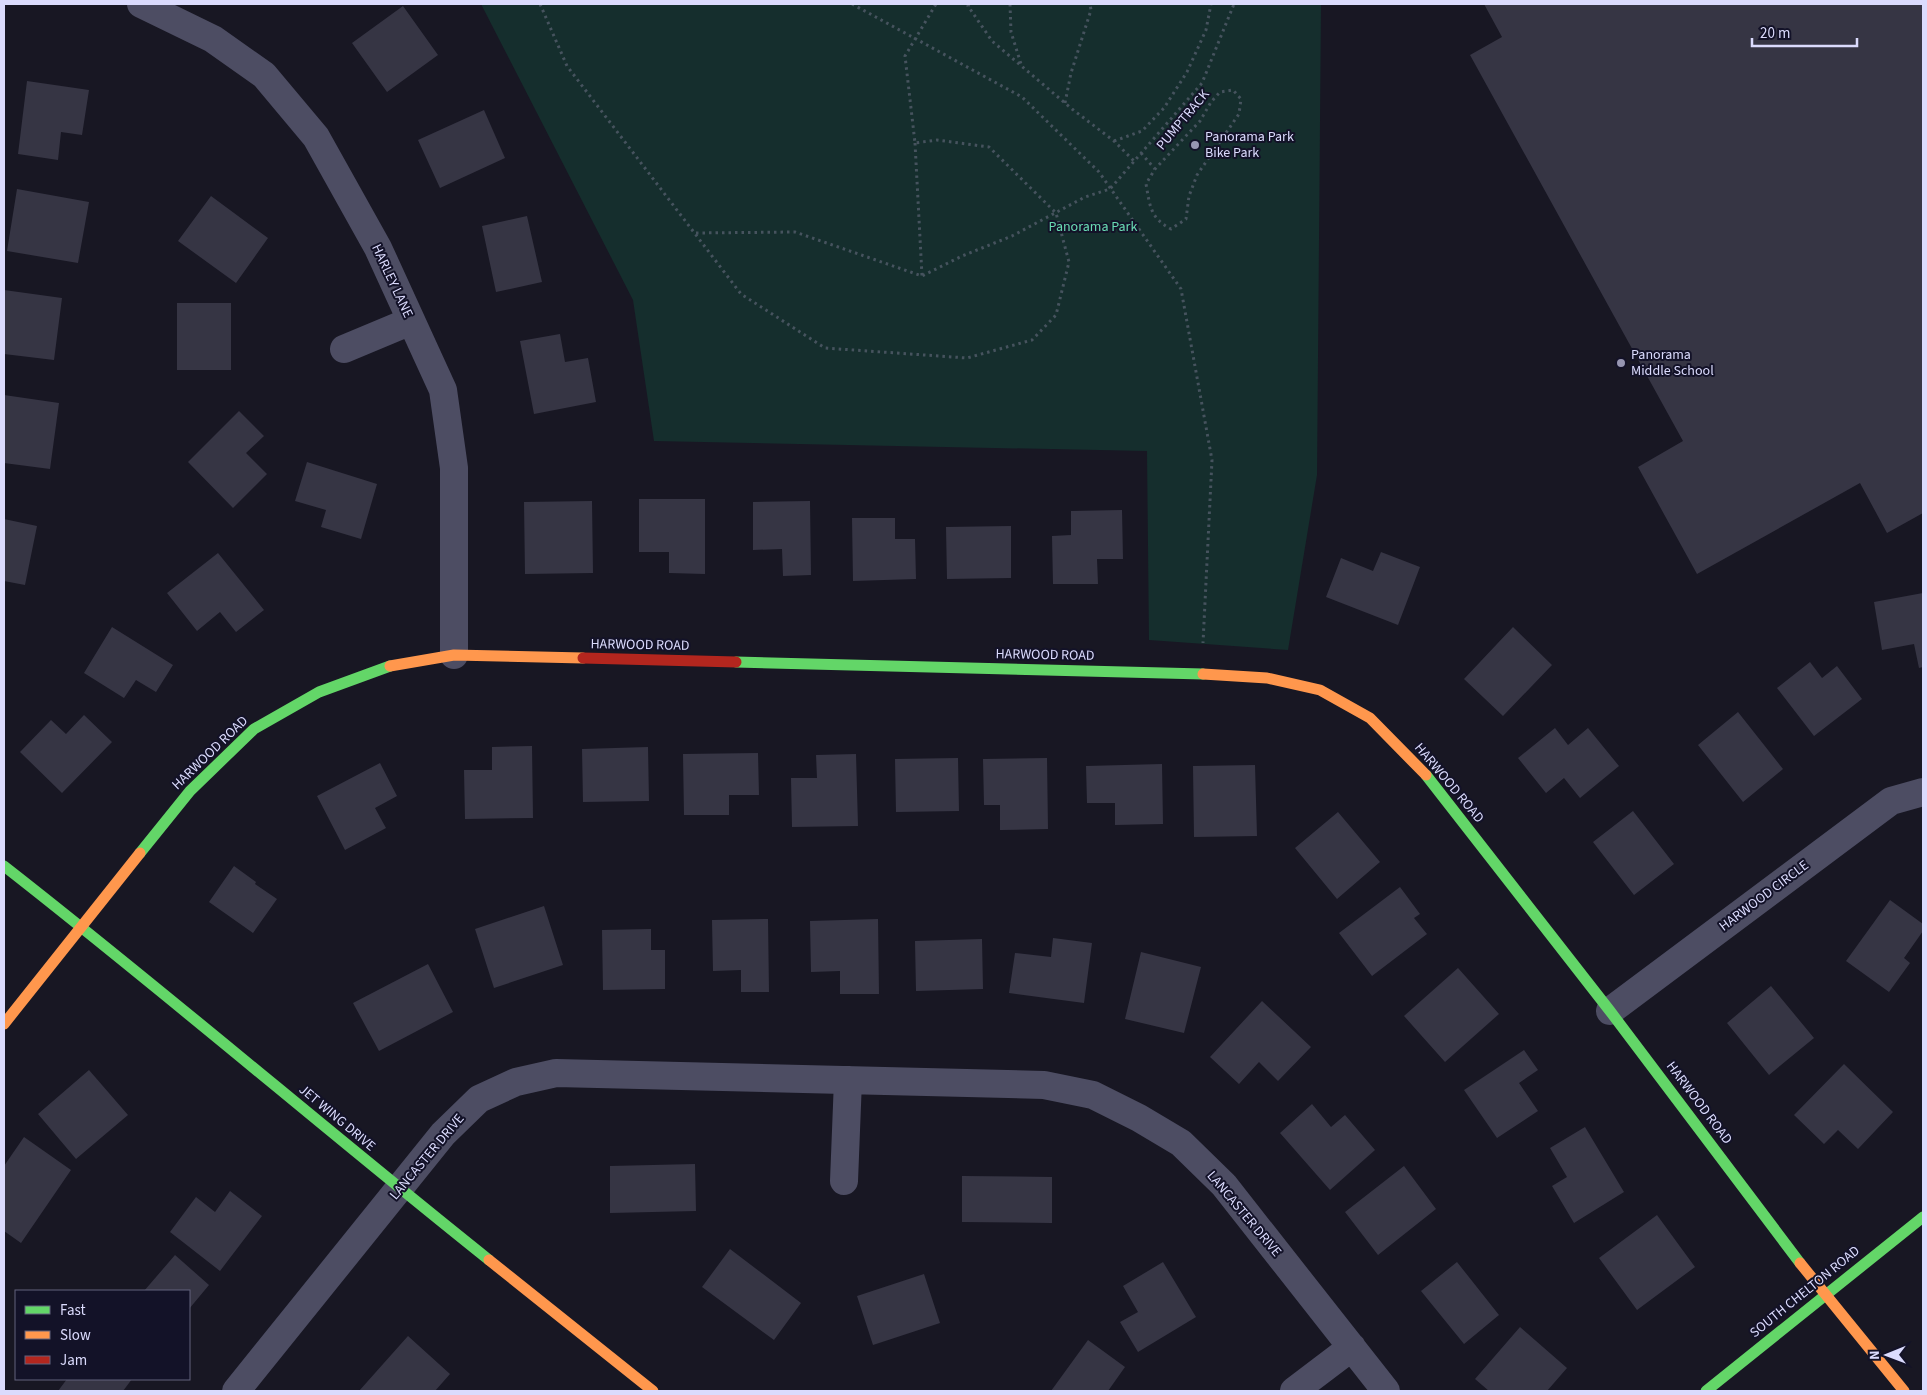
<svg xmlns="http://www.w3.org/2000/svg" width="1927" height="1395" font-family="'Source Sans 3',sans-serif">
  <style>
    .green { fill: #152e2d }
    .building { fill: #363544 }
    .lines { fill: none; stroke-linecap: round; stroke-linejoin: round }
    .path { stroke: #46535e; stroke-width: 3; stroke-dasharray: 2.5 4; stroke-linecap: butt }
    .street { stroke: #4d4d63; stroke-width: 28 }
    .fast { stroke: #63d668; stroke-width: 11 }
    .slow { stroke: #ff974d; stroke-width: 11 }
    .jam { stroke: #b3261e; stroke-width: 11 }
    .poi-dot { fill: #9796b1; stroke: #131228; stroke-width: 2 }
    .labels { text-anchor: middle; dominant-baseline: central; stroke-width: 4; stroke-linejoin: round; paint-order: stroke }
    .street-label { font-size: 14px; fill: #dbdbfd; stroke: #131228 }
    .poi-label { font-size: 14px; fill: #dbdbfd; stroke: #131228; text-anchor: start }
    .park-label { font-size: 14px; fill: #69dbb3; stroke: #131228 }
  </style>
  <rect width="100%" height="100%" fill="#181723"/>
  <path class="green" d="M481,4H1321L1317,475L1288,650L1149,640L1147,451L654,441L633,300Z"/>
  <path class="building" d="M1484,4H1923V513L1887,533L1860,483L1697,574L1638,467L1683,441L1470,55L1502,37Z
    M403,6L438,55L387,92L352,43Z
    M27,81L89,90L82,135L61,132L58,160L18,154Z
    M484,110L505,158L440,188L418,140Z
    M17,189L89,202L78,263L7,251Z
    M211,196L268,238L236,283L178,241Z
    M527,216L542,282L496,292L482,226Z
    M4,290L62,298L54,360L4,354Z
    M177,303H231V370H177Z
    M560,334L565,362L588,358L596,402L534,414L520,341Z
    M4,395L59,403L50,469L4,463Z
    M239,411L264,436L246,453L267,474L233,508L188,462Z
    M307,462L377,484L361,539L321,527L326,510L295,501Z
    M639,499H705V574L669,573V552H639Z
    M592,501L593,573L525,574L524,502Z
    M810,501L811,575L783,576L782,549L753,550V502Z
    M1122,510L1123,559H1097L1098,584H1053L1052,536L1071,535V511Z
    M852,518H895V539H915L916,579L853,581Z
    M4,519L37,526L25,585L4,581Z
    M1011,526V578L947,579L946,527Z
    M1381,552L1420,567L1398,625L1326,597L1341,558L1373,571Z
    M218,553L264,610L236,632L220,612L197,631L167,593Z
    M1923,593V667L1919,668L1914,644L1882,650L1874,602Z
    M112,627L173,665L156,692L136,680L124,698L84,673Z
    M1513,627L1552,665L1503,716L1464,679Z
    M1810,662L1822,678L1837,666L1862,699L1814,736L1777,688Z
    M1738,712L1783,769L1743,802L1698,745Z
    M84,715L112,742L62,793L20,752L51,720L66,734Z
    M1555,728L1568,745L1588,728L1619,766L1580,798L1564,778L1546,793L1518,758Z
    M532,746L533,818L465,819L464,770H492V747Z
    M648,747L649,801L583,802L582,749Z
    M758,753L759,795H729V815H684L683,754Z
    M856,754L858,826L792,827L791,778H817L816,755Z
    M958,758L959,811L896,812L895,759Z
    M1047,758L1048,829L1000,830V805H984L983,759Z
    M380,763L397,796L375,808L386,828L345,850L317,796Z
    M1162,764L1163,824L1115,825V803H1087L1086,766Z
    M1255,765L1257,836L1194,837L1193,766Z
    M1633,811L1674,864L1634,895L1593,842Z
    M1338,812L1380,862L1337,899L1295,848Z
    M234,866L256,882L255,884L277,899L253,933L209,902Z
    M1400,887L1420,914L1414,918L1427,934L1372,976L1339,933Z
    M1890,900L1923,924V931L1904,958L1910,963L1889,992L1846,961Z
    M544,906L563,965L494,988L475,929Z
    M768,919L769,992H741V970L713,971L712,920Z
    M878,919L879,994H840V971L811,972L810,921Z
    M651,929V950H665V989L603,990L602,930Z
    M1053,938L1092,943L1084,1003L1009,993L1015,953L1051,957Z
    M982,939L983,989L916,991L915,941Z
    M1141,952L1201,967L1184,1033L1125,1019Z
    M428,964L453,1012L379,1051L353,1003Z
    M1458,968L1499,1014L1445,1062L1404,1016Z
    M1771,986L1814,1038L1769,1075L1727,1023Z
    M1262,1001L1311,1047L1278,1081L1259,1062L1239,1084L1210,1057Z
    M1524,1050L1538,1070L1519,1083L1538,1111L1497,1138L1464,1090Z
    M1844,1064L1893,1112L1858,1149L1838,1130L1824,1144L1794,1115Z
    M89,1070L128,1115L76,1159L38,1114Z
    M1312,1104L1331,1127L1345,1115L1375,1150L1330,1190L1280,1133Z
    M1585,1127L1624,1192L1574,1223L1552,1186L1567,1177L1550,1148Z
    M24,1137L71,1170L21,1243L4,1231V1166Z
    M695,1164L696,1211L610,1213V1166Z
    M1404,1166L1436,1209L1378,1255L1345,1212Z
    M962,1176L1052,1177V1223L962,1222Z
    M230,1191L262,1216L220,1271L170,1232L196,1197L215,1212Z
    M1657,1215L1695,1267L1637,1310L1599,1258Z
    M730,1249L801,1303L774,1340L702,1287Z
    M175,1255L209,1285L189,1309V1291H144Z
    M1163,1262L1196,1317L1138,1352L1120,1322L1138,1312L1123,1286Z
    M1457,1262L1499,1315L1464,1344L1421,1291Z
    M924,1274L940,1323L873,1345L857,1296Z
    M1520,1327L1567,1368L1547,1391H1489L1475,1379Z
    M408,1336L450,1374L435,1391H359Z
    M1088,1340L1125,1367L1108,1391H1051Z
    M67,1379H132L123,1391H58Z"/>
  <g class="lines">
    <path class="path" d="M540,4L567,66L741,294L825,348L967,358L1032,340L1056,315L1069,262L1056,213L989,147L937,140L915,143L905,56L936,4
      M852,4L1022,97L1099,172L1181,289L1212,460L1203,643
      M969,4L968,6L992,41L1072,109L1114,141L1134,161
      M1010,4L1011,32L1021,64
      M1065,103L1071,73L1091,10L1090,4
      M1114,141L1142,131L1164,108L1187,72L1206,30L1211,4
      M915,143L922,276
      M1141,153L1155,169L1146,184C1150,206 1150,218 1171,229L1186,219L1189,196L1197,175L1239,114L1241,99L1233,90L1220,92L1211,102L1200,121L1155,169
      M696,233L795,232L922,276L962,256L1012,236L1085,197L1110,189L1202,83L1234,4"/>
    <path class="street" d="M141,4L213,39L264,75L316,137L378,248L443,390L454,468V655
      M344,349L411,321
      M1610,1011L1891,801L1923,792
      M844,1181L848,1080
      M236,1391L443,1134L479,1099L516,1082L556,1073L1044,1085L1093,1095L1139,1118L1181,1143L1224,1185L1386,1391
      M1294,1391L1352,1347"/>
    <path class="fast" d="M736,662L1203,674
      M1426,775L1610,1011L1800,1263
      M140,853L190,791L254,729L319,692L390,666
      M4,866C168,994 326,1130 489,1260
      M1706,1391L1923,1217"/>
    <path class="slow" d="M390,666L454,655L583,658
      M1203,674L1267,678L1320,690L1370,718L1426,775
      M4,1024L140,853
      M489,1260L653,1391
      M1800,1263L1904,1391"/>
    <path class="jam" d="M583,658L736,662"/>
  </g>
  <g class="poi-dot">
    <circle cx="1195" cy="145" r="5"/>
    <circle cx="1621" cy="363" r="5"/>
  </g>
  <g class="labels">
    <g class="street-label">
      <text transform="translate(1183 120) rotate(-50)">PUMPTRACK</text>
      <text transform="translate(392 281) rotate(65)">HARLEY LANE</text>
      <text transform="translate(640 645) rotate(1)">HARWOOD ROAD</text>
      <text transform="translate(1045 655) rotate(1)">HARWOOD ROAD</text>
      <text transform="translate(210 753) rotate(-44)">HARWOOD ROAD</text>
      <text transform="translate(1449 783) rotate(50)">HARWOOD ROAD</text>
      <text transform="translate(1764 896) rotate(-37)">HARWOOD CIRCLE</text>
      <text transform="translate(1699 1103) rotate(53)">HARWOOD ROAD</text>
      <text transform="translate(337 1118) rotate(40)">JET WING DRIVE</text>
      <text transform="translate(427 1157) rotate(-50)">LANCASTER DRIVE</text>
      <text transform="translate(1244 1214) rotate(50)">LANCASTER DRIVE</text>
      <text transform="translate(1805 1292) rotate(-39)">SOUTH CHELTON ROAD</text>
    </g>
    <g class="poi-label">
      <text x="1205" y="137">Panorama Park<tspan x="1205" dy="16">Bike Park</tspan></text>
      <text x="1631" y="355">Panorama<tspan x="1631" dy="16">Middle School</tspan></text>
    </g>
    <g class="park-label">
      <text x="1093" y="227">Panorama Park</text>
    </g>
  </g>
  <rect width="1927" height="1395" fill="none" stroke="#dbdbfd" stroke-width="10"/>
  <rect x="15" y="1290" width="175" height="90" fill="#131228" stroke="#63627d"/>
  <rect x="25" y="1306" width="25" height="8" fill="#63d668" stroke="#63627d"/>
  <text x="60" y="1315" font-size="15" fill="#dbdbfd">Fast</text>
  <rect x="25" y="1331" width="25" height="8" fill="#ff974d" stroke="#63627d"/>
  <text x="60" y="1340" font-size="15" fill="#dbdbfd">Slow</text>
  <rect x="25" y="1356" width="25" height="8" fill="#b3261e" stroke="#63627d"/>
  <text x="60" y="1365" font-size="15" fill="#dbdbfd">Jam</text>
  <g transform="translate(1887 1355) rotate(269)" stroke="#131228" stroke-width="4" paint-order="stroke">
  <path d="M0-4L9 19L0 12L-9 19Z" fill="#dbdbfd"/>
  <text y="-8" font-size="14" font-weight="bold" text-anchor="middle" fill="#dbdbfd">N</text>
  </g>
  <path d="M1752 38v8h105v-8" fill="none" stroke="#dbdbfd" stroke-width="2.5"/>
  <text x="1760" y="38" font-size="15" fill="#dbdbfd" stroke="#131228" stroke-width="4" paint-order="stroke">20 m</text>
</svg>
